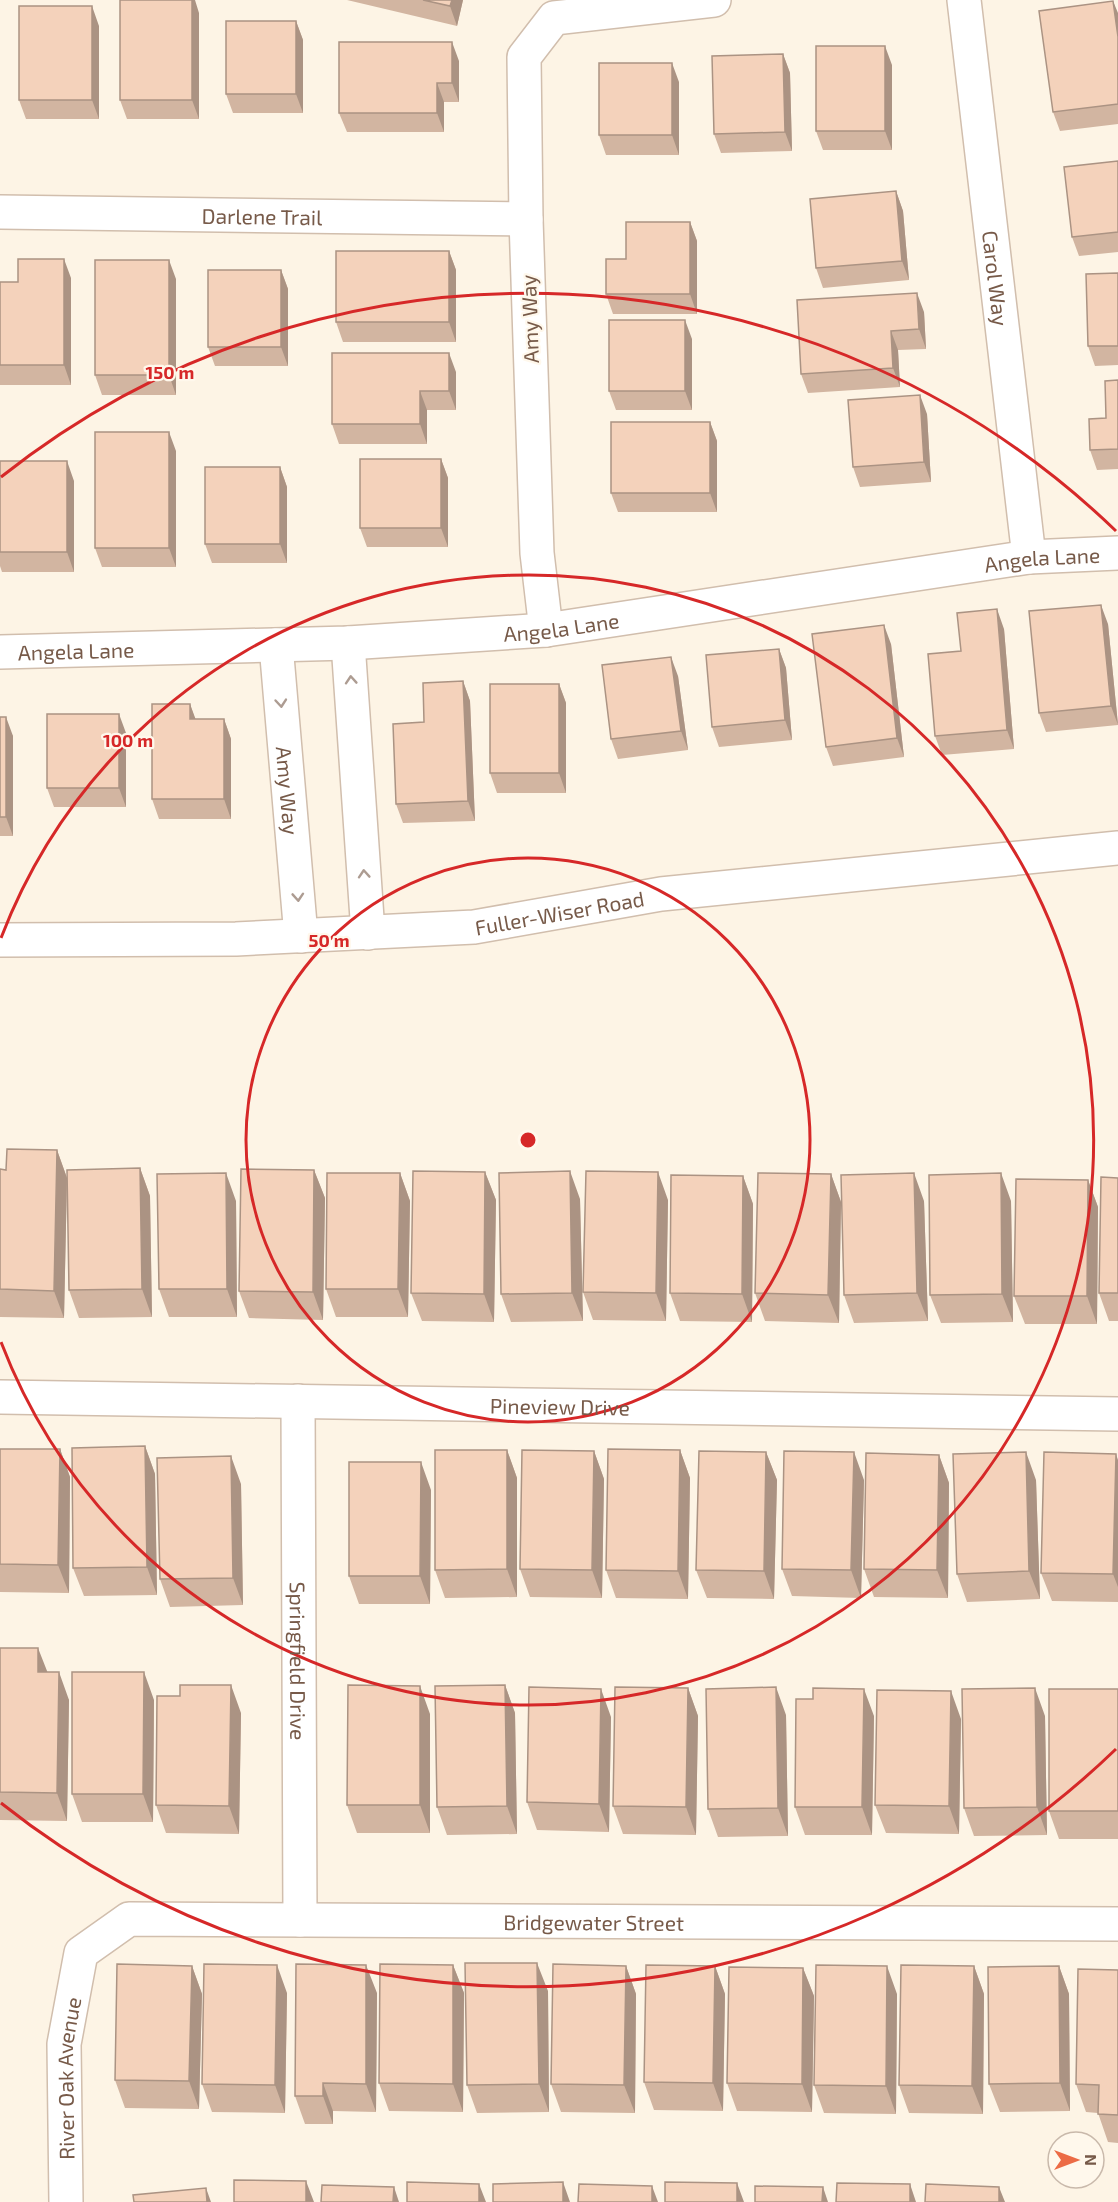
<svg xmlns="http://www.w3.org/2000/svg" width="1118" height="2202" font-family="'Exo 2',sans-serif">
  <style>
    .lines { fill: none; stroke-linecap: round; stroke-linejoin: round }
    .minor-casing { stroke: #d1bead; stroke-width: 36 }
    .tertiary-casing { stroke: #d1bead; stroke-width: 36 }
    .minor { stroke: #fff; stroke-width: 33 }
    .tertiary { stroke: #fff; stroke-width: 33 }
    .wall { fill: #d2b5a1 }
    .shaded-wall { fill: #ab9383 }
    .building { fill: #f4d2bb; stroke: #ab9383; stroke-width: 1.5 }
    .oneway { stroke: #ad9c92 }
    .ring { fill: none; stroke: #d62828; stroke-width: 3 }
    .labels { text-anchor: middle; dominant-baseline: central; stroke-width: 4.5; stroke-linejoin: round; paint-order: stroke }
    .street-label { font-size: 21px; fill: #775a49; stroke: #fff8ec }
    .centre { fill: #d62828; stroke: #fff8ec; stroke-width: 3 }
    .ring-label { font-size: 18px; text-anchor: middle; font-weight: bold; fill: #d62828; stroke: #fff8ec; stroke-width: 4.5; stroke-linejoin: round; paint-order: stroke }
  </style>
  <rect width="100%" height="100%" fill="#fdf4e5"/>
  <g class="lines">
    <g class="minor-casing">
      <g id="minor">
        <path id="s1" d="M964,0L1029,557"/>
        <path id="s2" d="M0,212L526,219"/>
        <path d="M546,630L537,553L526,219L524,57L554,18L714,0"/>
        <path d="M348,643L368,933"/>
        <path id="s3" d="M276,645L301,936"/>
        <path id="s4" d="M0,652L348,643L546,630L1029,557L1118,553"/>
        <path id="s5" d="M0,1397L1118,1414"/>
        <path id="s6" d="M298,1401L300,1920"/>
        <path id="s7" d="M66,2202L64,2044L81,1953L129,1919L1118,1924"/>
      </g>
    </g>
    <g class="tertiary-casing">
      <g id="tertiary">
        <path id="s8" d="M0,940L236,939L474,927L661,894L1118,848"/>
      </g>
    </g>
    <use href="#minor" class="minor"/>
    <use href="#tertiary" class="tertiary"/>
  </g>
  <path class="wall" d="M347,0H463L457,26Z
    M199,13V119H127L120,100Z
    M1118,13V124L1060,131L1053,112Z
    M296,21L303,40V113H233L226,94Z
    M99,26V119H26L19,100Z
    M783,54L790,73L792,151L721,153L714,134Z
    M459,61V102H444V132H347L339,113Z
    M892,65V150H823L816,131Z
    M679,82V155H606L599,135Z
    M1118,161V252L1079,256L1072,237Z
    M896,191L903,211L909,280L823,288L816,268Z
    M690,222L697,241V314H613L606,294L626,259Z
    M449,251L456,270V342H343L336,322Z
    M281,270L288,289V366H215L208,347Z
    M1118,273V365L1095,366L1088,346Z
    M71,278V385H0V282H18Z
    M176,279V395H102L95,375Z
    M924,312L926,349L898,350L900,387L808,393L801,374Z
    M692,339V410H616L609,391Z
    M456,372V410H427V444H339L332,424Z
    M1118,380V469L1097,470L1090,450L1106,418Z
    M927,414L931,482L860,487L853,467Z
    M710,422L717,441V512H618L611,493Z
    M176,451V567H102L95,548Z
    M441,459L448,478V547H367L360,528Z
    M0,461L74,481V572H2L0,566Z
    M280,467L287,487V563H212L205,544Z
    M1108,624L1118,725L1046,732L1039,713Z
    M1004,629L1014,749L942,755L935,736L961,651Z
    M891,644L904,757L833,766L826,747Z
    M779,649L786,668L792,740L719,747L712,727Z
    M678,676L688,750L618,759L611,739Z
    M463,681L470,701L475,821L403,823L396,804Z
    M559,684L566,703V793H497L490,773Z
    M190,704L195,719H224L231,739V819H159L152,799Z
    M0,717L13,736V836H0Z
    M126,733V807H54L47,788Z
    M57,1150L67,1178L140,1168L150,1196L152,1317L79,1318L69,1290L67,1178L64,1318L0,1317V1169L6,1170Z
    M314,1170L325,1198L323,1320L249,1318L239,1291Z
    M485,1172L496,1200L494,1322L422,1321L411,1293Z
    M400,1173L410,1201L408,1317H336L326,1289Z
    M831,1174L841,1202L839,1323L765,1321L755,1293Z
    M743,1176L753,1204L752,1322L680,1321L670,1293Z
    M1118,1178V1321H1109L1099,1293Z
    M1088,1180L1098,1207L1097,1324H1025L1014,1296Z
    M580,1199L583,1321L511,1322L501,1294Z
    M668,1200L666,1321L593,1320L583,1292Z
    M236,1201L237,1317H169L159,1289Z
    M924,1201L928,1321L854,1323L844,1295Z
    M1011,1201L1013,1322L941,1323L930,1295Z
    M145,1446L155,1474L157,1595L84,1596L73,1568Z
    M0,1449H60L70,1477L69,1593L0,1592Z
    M507,1450L517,1478V1597L445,1598L435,1570Z
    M680,1450L690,1478L688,1599L616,1598L606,1570Z
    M594,1451L604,1479L602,1598L530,1597L520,1569Z
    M766,1452L777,1480L774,1599L707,1598L696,1570Z
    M939,1455L949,1483L948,1598L874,1597L864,1569Z
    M1118,1460V1602L1052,1601L1041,1573Z
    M864,1480L861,1598L792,1596L782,1569Z
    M1036,1480L1040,1599L967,1602L957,1574Z
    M241,1484L243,1605L170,1607L160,1579Z
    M431,1490L430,1604H359L349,1576Z
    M0,1648L47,1672L69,1700L67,1821L0,1820Z
    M505,1685L515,1713L517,1834L447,1835L437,1807Z
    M688,1688L698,1716L696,1835L623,1834L613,1806Z
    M1118,1689V1839H1059L1049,1811Z
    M813,1699L874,1716L872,1835H805L795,1807Z
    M154,1700L153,1822H82L72,1794Z
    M241,1713L239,1834L166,1833L156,1805Z
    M430,1714V1833H357L347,1805Z
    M786,1715L788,1836L718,1837L708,1809Z
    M1045,1716L1047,1835L974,1836L964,1808Z
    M611,1717L609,1832L537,1830L527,1802Z
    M961,1719L959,1834L886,1833L875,1805Z
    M453,1965L464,1993L463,2112L389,2111L379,2083Z
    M192,1966L202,1994L199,2109L125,2108L115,2080Z
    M626,1966L636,1994L635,2113L561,2112L551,2084Z
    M715,1966L725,1994L723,2111L654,2110L644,2082Z
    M974,1966L984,1994L983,2114L909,2113L899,2085Z
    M1059,1966L1069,1994L1070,2111L1000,2112L989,2084Z
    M803,1968L814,1996L812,2112L737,2111L727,2083Z
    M1118,1970V2143L1108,2142L1098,2113L1086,2112L1076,2084Z
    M548,1991L549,2112L477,2113L467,2085Z
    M287,1993L285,2113L212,2112L202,2084Z
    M377,1993L376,2112L333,2111V2124H305L295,2096Z
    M897,1994L896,2114L824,2113L814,2085Z"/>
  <path class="shaded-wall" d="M192,0H195L199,13V119L192,100Z
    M452,0H463L457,26L450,6Z
    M1113,1L1118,13V37Z
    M92,6L99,26V119L92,100Z
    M296,21L303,40V113L296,94Z
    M452,42L459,61V102L452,83Z
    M885,46L892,65V150L885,131Z
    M783,54L790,73L792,151L785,132Z
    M672,63L679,82V155L672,135Z
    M437,83L444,102V132L437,113Z
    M896,191L903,211L909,280L902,261Z
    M690,222L697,241V314L690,294Z
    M449,251L456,270V342L449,322Z
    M64,259L71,278V385L64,365Z
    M169,260L176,279V395L169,375Z
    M281,270L288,289V366L281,347Z
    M917,293L924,312L926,349L919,329Z
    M685,320L692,339V410L685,391Z
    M891,331L898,350L900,387L893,368Z
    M449,353L456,372V410L449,391Z
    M420,391L427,410V444L420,424Z
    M920,395L927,414L931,482L924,462Z
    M710,422L717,441V512L710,493Z
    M169,432L176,451V567L169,548Z
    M441,459L448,478V547L441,528Z
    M67,461L74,481V572L67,552Z
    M280,467L287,487V563L280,544Z
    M1101,605L1108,624L1118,725L1111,706Z
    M997,609L1004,629L1014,749L1007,730Z
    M884,625L891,644L904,757L897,738Z
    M779,649L786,668L792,740L785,720Z
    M671,657L678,676L688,750L681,731Z
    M463,681L470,701L475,821L468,801Z
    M559,684L566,703V793L559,773Z
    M190,704L197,723L190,719Z
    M119,714L126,733V807L119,788Z
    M6,717L13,736V836L6,817Z
    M224,719L231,739V819L224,799Z
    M57,1150L67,1178L64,1318L54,1291Z
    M140,1168L150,1196L152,1317L142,1289Z
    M314,1170L325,1198L323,1320L313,1292Z
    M570,1171L580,1199L583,1321L572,1293Z
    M485,1172L496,1200L494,1322L484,1294Z
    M658,1172L668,1200L666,1321L656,1293Z
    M226,1173L236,1201L237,1317L227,1289Z
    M400,1173L410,1201L408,1317L398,1289Z
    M914,1173L924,1201L928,1321L917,1293Z
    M1001,1173L1011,1201L1013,1322L1002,1294Z
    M831,1174L841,1202L839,1323L828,1295Z
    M743,1176L753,1204L752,1322L742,1294Z
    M1088,1180L1098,1207L1097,1324L1087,1296Z
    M145,1446L155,1474L157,1595L147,1567Z
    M60,1449L70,1477L69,1593L58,1565Z
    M507,1450L517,1478V1597L507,1569Z
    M680,1450L690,1478L688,1599L678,1571Z
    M594,1451L604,1479L602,1598L592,1570Z
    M766,1452L777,1480L774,1599L764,1571Z
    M854,1452L864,1480L861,1598L851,1570Z
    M1026,1452L1036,1480L1040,1599L1029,1571Z
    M1116,1454L1118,1460V1587L1113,1574Z
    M939,1455L949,1483L948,1598L937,1570Z
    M231,1456L241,1484L243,1605L233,1578Z
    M421,1462L431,1490L430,1604L420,1576Z
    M38,1648L49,1676L38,1672Z
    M59,1672L69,1700L67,1821L57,1793Z
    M144,1672L154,1700L153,1822L143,1794Z
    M231,1685L241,1713L239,1834L229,1806Z
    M505,1685L515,1713L517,1834L507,1806Z
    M420,1686L430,1714V1833L420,1805Z
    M776,1687L786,1715L788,1836L778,1808Z
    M688,1688L698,1716L696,1835L686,1807Z
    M1035,1688L1045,1716L1047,1835L1037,1807Z
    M601,1689L611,1717L609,1832L599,1804Z
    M864,1689L874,1716L872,1835L862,1807Z
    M951,1691L961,1719L959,1834L949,1806Z
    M537,1963L548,1991L549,2112L539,2084Z
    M277,1965L287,1993L285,2113L275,2085Z
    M366,1965L377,1993L376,2112L366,2084Z
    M453,1965L464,1993L463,2112L453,2084Z
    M192,1966L202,1994L199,2109L189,2081Z
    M626,1966L636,1994L635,2113L624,2085Z
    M715,1966L725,1994L723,2111L713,2083Z
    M887,1966L897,1994L896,2114L886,2086Z
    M974,1966L984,1994L983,2114L972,2086Z
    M1059,1966L1069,1994L1070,2111L1060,2083Z
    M803,1968L814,1996L812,2112L802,2084Z
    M323,2083L333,2111V2124L323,2096Z
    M306,2181L314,2202H306Z
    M563,2182L570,2202H563Z
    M737,2183L744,2202H737Z
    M479,2184L486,2202H479Z
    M910,2184L916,2202H910Z
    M652,2186L658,2202H652Z
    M394,2187L399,2202H393Z
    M823,2187L828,2202H822Z
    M999,2187L1005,2202H999Z
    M206,2188L211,2202H207Z"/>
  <path class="building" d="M120,0H192V100H120Z
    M423,0H452L450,6Z
    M1113,1L1118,37V104L1053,112L1039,11Z
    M19,6H92V100H19Z
    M226,21H296V94H226Z
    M339,42H452V83H437V113H339Z
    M816,46H885V131H816Z
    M783,54L785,132L714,134L712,56Z
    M599,63H672V135H599Z
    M1118,161V232L1072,237L1064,167Z
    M896,191L902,261L816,268L810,199Z
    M626,222H690V294H606V259H626Z
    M336,251H449V322H336Z
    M18,259H64V365H0V282H18Z
    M95,260H169V375H95Z
    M208,270H281V347H208Z
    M1118,273V346H1088L1086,274Z
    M917,293L919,329L891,331L893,368L801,374L797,300Z
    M609,320H685V391H609Z
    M332,353H449V391H420V424H332Z
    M1118,380V449L1090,450L1089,419L1106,418L1105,381Z
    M920,395L924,462L853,467L848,400Z
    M611,422H710V493H611Z
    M95,432H169V548H95Z
    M360,459H441V528H360Z
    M0,461H67V552H0Z
    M205,467H280V544H205Z
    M1101,605L1111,706L1039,713L1029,611Z
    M997,609L1007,730L935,736L928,654L961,651L957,613Z
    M884,625L897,738L826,747L812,634Z
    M779,649L785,720L712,727L706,655Z
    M671,657L681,731L611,739L602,665Z
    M463,681L468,801L396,804L393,724L424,722L423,683Z
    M490,684H559V773H490Z
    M152,704H190V719H224V799H152Z
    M47,714H119V788H47Z
    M0,717H6V817H0Z
    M7,1149L57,1150L54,1291L0,1289V1169L6,1170Z
    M140,1168L142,1289L69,1290L67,1170Z
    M241,1169L314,1170L313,1292L239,1291Z
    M413,1171L485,1172L484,1294L411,1293Z
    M570,1171L572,1293L501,1294L499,1173Z
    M586,1171L658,1172L656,1293L583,1292Z
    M226,1173L227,1289H159L157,1174Z
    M327,1173H400L398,1289H326Z
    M758,1173L831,1174L828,1295L755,1293Z
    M914,1173L917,1293L844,1295L841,1175Z
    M1001,1173L1002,1294L930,1295L929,1175Z
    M671,1175L743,1176L742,1294L670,1293Z
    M1101,1177L1118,1178V1293H1099Z
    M1016,1179L1088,1180L1087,1296H1014Z
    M145,1446L147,1567L73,1568L72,1448Z
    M0,1449H60L58,1565L0,1564Z
    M608,1449L680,1450L678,1571L606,1570Z
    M435,1450H507V1569L435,1570Z
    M522,1450L594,1451L592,1570L520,1569Z
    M699,1451L766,1452L764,1571L696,1570Z
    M784,1451L854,1452L851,1570L782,1569Z
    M1026,1452L1029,1571L957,1574L953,1454Z
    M1044,1452L1116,1454L1113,1574L1041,1573Z
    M866,1453L939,1455L937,1570L864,1569Z
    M231,1456L233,1578L160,1579L157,1458Z
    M349,1462H421L420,1576H349Z
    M0,1648H38V1672H59L57,1793L0,1792Z
    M72,1672H144L143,1794H72Z
    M180,1685H231L229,1806L156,1805L157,1696H180Z
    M348,1685L420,1686V1805H347Z
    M505,1685L507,1806L437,1807L435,1686Z
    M529,1687L601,1689L599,1804L527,1802Z
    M615,1687L688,1688L686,1807L613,1806Z
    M776,1687L778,1808L708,1809L706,1689Z
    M813,1688L864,1689L862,1807H795L796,1699H813Z
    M1035,1688L1037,1807L964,1808L962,1689Z
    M1049,1689H1118V1811H1049Z
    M877,1690L951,1691L949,1806L875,1805Z
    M465,1963H537L539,2084L467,2085Z
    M117,1964L192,1966L189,2081L115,2080Z
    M204,1964L277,1965L275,2085L202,2084Z
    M296,1964L366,1965V2084L323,2083V2096H295Z
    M380,1964L453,1965V2084L379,2083Z
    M553,1964L626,1966L624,2085L551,2084Z
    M646,1965L715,1966L713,2083L644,2082Z
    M816,1965L887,1966L886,2086L814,2085Z
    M901,1965L974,1966L972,2086L899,2085Z
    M1059,1966L1060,2083L989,2084L988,1967Z
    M729,1967L803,1968L802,2084L727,2083Z
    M1078,1969L1118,1970V2115L1098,2114L1099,2085L1076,2084Z
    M234,2180L306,2181V2202H234Z
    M407,2182L479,2184V2202H407Z
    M563,2182V2202H493V2184Z
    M665,2182L737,2183V2202H665Z
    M837,2183L910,2184V2202H836Z
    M579,2184L652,2186V2202H578Z
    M926,2184L999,2187V2202H925Z
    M322,2185L394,2187L393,2202H321Z
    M755,2186L823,2187L822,2202H755Z
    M206,2188L207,2202H134L133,2195Z"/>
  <defs><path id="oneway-chevron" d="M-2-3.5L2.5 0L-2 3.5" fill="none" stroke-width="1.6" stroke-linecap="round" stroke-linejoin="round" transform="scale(1.5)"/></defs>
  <g class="oneway">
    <use href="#oneway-chevron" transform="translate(351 680) rotate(-94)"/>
    <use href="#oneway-chevron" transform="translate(281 703) rotate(85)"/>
    <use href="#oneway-chevron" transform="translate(364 874) rotate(-94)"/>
    <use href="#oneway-chevron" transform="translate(298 897) rotate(86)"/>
  </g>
  <g class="ring">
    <circle cx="528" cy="1140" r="282"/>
    <path d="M1 938A565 565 0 1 1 1 1342"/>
    <path d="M1116 1749A847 847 0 0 1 1 1803M1 477A847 847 0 0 1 1116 531"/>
  </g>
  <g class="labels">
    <g class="street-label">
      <text stroke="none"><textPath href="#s2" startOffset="262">Darlene Trail</textPath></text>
      <text stroke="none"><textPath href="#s1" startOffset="280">Carol Way</textPath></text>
      <text transform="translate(529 319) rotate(-92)">Amy Way</text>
      <text stroke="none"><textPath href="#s4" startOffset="1048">Angela Lane</textPath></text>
      <text stroke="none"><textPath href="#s4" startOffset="562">Angela Lane</textPath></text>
      <text stroke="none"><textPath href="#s4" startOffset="76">Angela Lane</textPath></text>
      <text stroke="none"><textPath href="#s3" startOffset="146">Amy Way</textPath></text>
      <text stroke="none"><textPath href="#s8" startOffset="561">Fuller-Wiser Road</textPath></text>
      <text stroke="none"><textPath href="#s5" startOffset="560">Pineview Drive</textPath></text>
      <text stroke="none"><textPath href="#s6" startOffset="260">Springfield Drive</textPath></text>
      <text stroke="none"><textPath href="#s7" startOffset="774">Bridgewater Street</textPath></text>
      <text stroke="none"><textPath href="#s7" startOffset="124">River Oak Avenue</textPath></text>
    </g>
  </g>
  <circle cx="528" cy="1140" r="9" class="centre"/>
  <g class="ring-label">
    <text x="170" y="379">150 m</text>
    <text x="128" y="747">100 m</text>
    <text x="329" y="947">50 m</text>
  </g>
  <g transform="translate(1076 2160) rotate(90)"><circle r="28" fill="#fff8ec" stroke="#c9b9ab" stroke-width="1.5"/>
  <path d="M0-4.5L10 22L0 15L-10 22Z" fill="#ec6b45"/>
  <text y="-9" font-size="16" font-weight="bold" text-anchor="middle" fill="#775a49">N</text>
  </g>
</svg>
